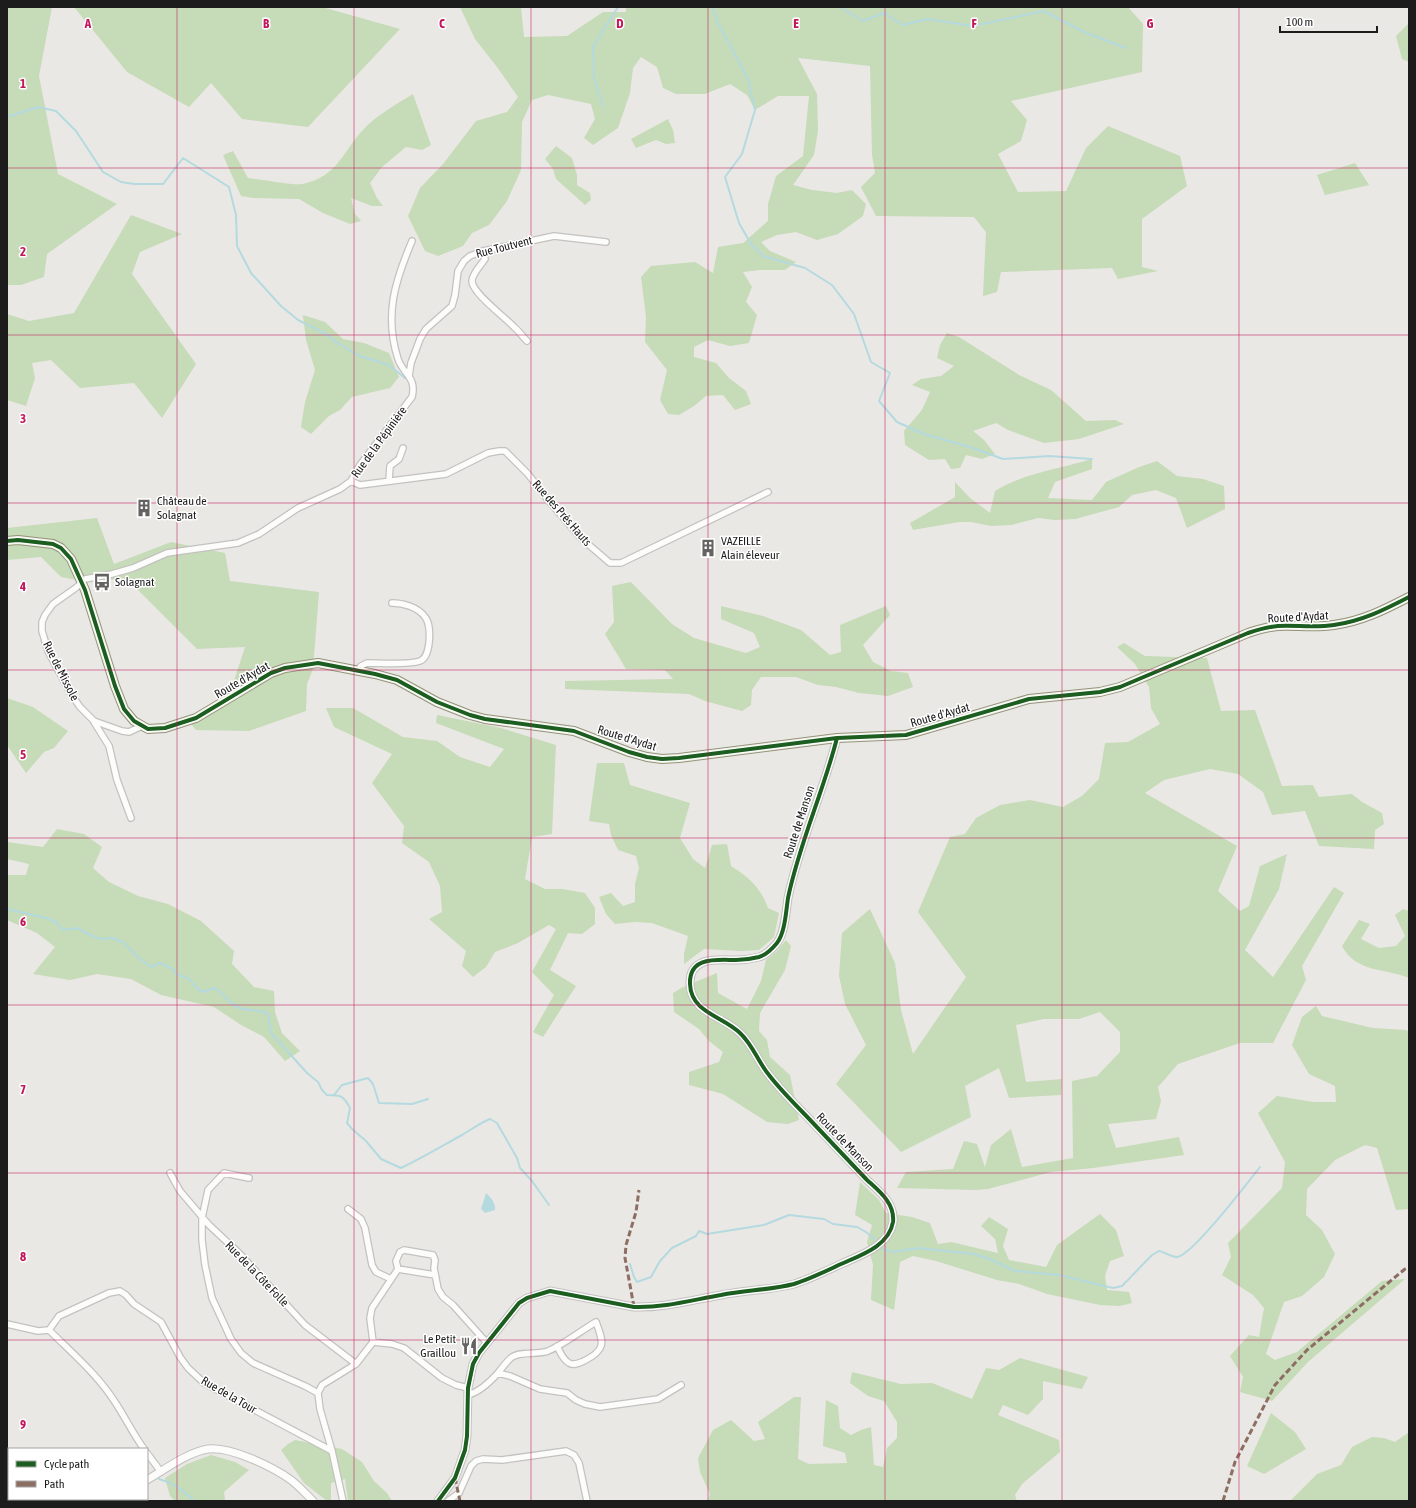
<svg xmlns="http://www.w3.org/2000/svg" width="1416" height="1508" font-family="'Asap Condensed',sans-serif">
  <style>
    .forest { fill: #c6dbb7 }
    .water { fill: #b4dae0 }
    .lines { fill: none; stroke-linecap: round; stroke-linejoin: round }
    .stream { stroke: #b4dae0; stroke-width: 2 }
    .minor-casing { stroke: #c3c2c0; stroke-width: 8 }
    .tertiary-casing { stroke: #c3c2c0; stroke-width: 9 }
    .secondary-casing { stroke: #94947c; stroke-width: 10 }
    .minor { stroke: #fcfcfb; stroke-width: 5.5 }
    .tertiary { stroke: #fcfcfb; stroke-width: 7 }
    .secondary { stroke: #f2f2e8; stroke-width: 8 }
    .quiet { stroke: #8d6e63; stroke-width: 3; stroke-dasharray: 6 3; stroke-linecap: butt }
    .cycleway-casing { stroke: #fff; stroke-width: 6 }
    .cycleway { stroke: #1b5e20; stroke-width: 4 }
    .grid { fill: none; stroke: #c2185b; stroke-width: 1; stroke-opacity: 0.55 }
    .labels { text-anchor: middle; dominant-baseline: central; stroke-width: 3; stroke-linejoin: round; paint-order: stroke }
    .street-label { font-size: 12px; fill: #1c1c1c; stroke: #fff }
    .poi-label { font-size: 12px; fill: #1c1c1c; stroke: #fff; text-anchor: start }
    .grid-label { font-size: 13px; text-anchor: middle; font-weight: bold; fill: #c2185b; stroke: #fff; stroke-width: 3; stroke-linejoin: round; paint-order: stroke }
  </style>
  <rect width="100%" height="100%" fill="#eae8e4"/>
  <path class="forest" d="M7,7H52L39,76L58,174L117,204L47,254L44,277L21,285H7Z
    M74,7H322L400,29L308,127L242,119L211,83L189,107L127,72Z
    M460,7H521L524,37L567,36L603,12H626V7H1128L1143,24L1142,72L1011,101L1027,120L1021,141L998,154L1018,192L1066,191L1086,148L1108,126L1180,156L1187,186L1142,219V267L1158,271L1118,279L1112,268L1001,272L997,292L983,296L986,232L974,217L876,216L861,187L875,173L872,155L870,66L798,58L817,94L818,131L814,155L793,185L812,190L837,193L852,190L866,204L863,216L838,234L817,240L796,232L777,235L761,242L770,251L796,262L785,270H760L743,272L752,287L746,302L757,315L749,343L730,346L708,340L694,347V357L716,363L729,378L746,391L751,404L735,410L723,395L706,396L694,406L679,415L668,414L660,400L667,370L645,342L646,317L641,277L651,266L695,262L713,273L718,247L743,243L768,221V204L776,176L803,156L809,96H778L755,110L747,95L730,84L705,94H676L663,88L657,67L641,57L633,68L630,93L618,128L593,145L584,138L595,119L591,104L548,95L532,100L522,122L521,170L507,201L489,225L472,233L463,246L438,256L425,251L408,216L420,188L443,164L476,121L507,112L518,97L497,67L475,39Z
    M1409,23V62L1402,59L1396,36Z
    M413,94L431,145L422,150L406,147L382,167L370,183L377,198L383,206H372L351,198L355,214L361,221L350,224L323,213L299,199L253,198L241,196L223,155L233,151L248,178C259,179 295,186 303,184C337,176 341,155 361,132C375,116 395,105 413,94Z
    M668,119L673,130L675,143L666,144L656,140L636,148L631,139Z
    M556,146L572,158L577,175V185L590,193L591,200L585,205L556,179L553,169L545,159Z
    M1355,163L1369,185L1325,195L1317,175Z
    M131,215L182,234L140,252L132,274L196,364L162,418L134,383L80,388L51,360L32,363L35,378L26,406L7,400V314L29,321L74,313Z
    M303,315L325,322L343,339L364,343L389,353L399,377L390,388L352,397L340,410L329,416L311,434L301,427L305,402L315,370L306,340Z
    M947,333L959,337L1019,375L1051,390L1086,421L1115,420L1124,424L1079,439L1044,443L1008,430L996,423L973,431L984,440L995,454L982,459L966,455L960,468L951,469L945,459L929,460L905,445L904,431L922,410L930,392L912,385L921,379L941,376L954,366L937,358L940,345Z
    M1092,459V469L1055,482L1048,498L1092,500L1106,482L1139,467L1157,461L1177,476L1203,479L1224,486L1225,509L1187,528L1176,498L1156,490L1132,495L1119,507L1075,519L1055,520L1038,518L1011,525L991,526L971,522H959L913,530L910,523L955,497V482L970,498L990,513L995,491C1024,473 1059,469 1092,459Z
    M97,518L114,564L171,542L225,553L230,581L319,592L313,669L307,684L306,711L249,731L196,730L191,724L236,698L233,684L245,647L197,649L138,590L123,579L82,581L61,577L41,557L7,560V528Z
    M631,582L672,624L694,638L746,653L760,647L754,633L721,619V606L763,616L801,630L830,655L841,652L840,625L886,606L890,615L863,645L873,662L891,671L908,673L913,687L888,696L859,693L836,687L818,685L796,677H761L752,690L751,705L742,711L705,701L689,694L565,689V681L673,679L665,670L626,669L605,634L614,622L612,586Z
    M1124,643L1145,656L1207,658L1221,711L1255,710L1282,786L1313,785L1319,797L1352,794L1362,802L1382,813L1384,824L1375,830L1374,849L1319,846L1305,811L1272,815L1263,792L1238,774L1210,769L1164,780L1145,793L1237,846L1218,891L1240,911L1249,906L1260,866L1287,854L1279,889L1245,950L1273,977L1334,887L1344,893L1302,966L1306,980L1273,1043H1240L1178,1064L1158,1087L1161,1101L1156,1119L1108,1124L1116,1148L1179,1137L1184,1155L1093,1168L1051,1172L988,1189L975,1190L897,1188L906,1172L953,1169L964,1141L977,1144L985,1167L991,1145L1011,1129L1022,1167L1073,1158L1072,1081L1097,1076L1120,1052V1032L1100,1012L1079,1019H1044L1016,1025L1026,1082L1062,1079L1061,1095L1009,1098L999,1068L965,1086L971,1117L901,1152L836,1084L866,1045L845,1004L839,976L842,933L870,909L895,963L901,1010L913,1054L966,977L918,912L950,837L965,834L976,818L1000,805L1030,800L1063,807L1082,796L1099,779L1105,743L1128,742L1160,724L1151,708L1149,687L1135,664L1117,647Z
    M7,698L33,707L68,731L54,748L44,752L26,773L7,745Z
    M326,708H353L403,737L437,741L460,757L490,767L504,749L436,723L437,715L501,728L556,745L552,834L532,837L525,879L545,889H562L585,893L595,908V924L582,934L568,933L550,970L576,986L543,1037L533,1032L554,995L532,972L556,929L549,925L518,943L495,952L486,967L473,977L462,966L466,951L429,919L442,912L440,886L429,862L402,843L404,826L372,783L392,754L334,727Z
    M597,763H624L630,785L690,803L680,838L693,859L705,868L712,845L727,844L731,866C750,878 760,887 768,908L779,913L774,937L759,950L740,951L704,949L684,964V954L688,936L652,923L635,922L615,924L606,914L599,897L611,893L623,906L635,902V884L639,868L636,856L618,850L611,835L609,824L589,821Z
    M57,829L84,834L102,847L93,868L109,882L138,896L168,904L201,921L234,951L232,964L254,987L274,991L275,1012L282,1033L300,1051L285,1061L264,1037L241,1025L214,1007L161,995L131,979L97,974L70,980L33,974L55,947L37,933L7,920V875H26L29,864L7,859V842L43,847Z
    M1403,909L1409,911V978C1385,968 1356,973 1342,946L1359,920L1370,924L1361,939L1379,948L1396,946L1405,936L1395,915Z
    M786,940L791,946L785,970L760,1013L759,1031L767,1040L770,1057L790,1075L799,1120L788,1124L767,1122L723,1094L689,1085V1072L719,1062L723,1052L709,1041L699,1029L674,1012L673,993L683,987L717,973L718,993L747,1009L761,981L766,960L777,951Z
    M1316,1006L1322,1016L1373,1028L1406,1030L1409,1032V1209L1396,1210L1377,1148L1365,1145L1335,1160L1307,1189L1306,1215L1322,1230L1335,1254L1324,1277L1302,1296L1284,1302L1266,1354L1275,1360L1297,1352L1382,1281L1405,1279L1308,1362L1272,1401L1240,1392L1243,1377L1230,1356L1249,1335L1259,1337L1264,1308L1253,1295L1222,1275L1231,1257L1228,1243L1282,1188L1285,1162L1258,1113L1277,1096L1313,1102H1336L1335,1086L1309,1074L1292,1045L1302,1017Z
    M860,1182L879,1200L886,1213L912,1217L930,1223L938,1244L951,1242L998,1253L995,1239L981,1226L989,1217L1008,1229L1003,1246L1009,1260L1046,1267L1057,1245L1100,1214L1116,1230L1124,1256L1110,1261L1105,1276L1107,1290L1129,1292L1132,1303L1120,1306L1100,1305L1047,1294L1019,1284L997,1280L936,1261L913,1256L900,1262L894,1310L871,1300L873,1265L867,1242L872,1225L855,1215Z
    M1020,1358L1088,1377L1082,1389L1043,1381V1399L1028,1415L1003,1405L998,1415L1059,1440L1060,1452L1022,1484L1015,1495L1017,1501H708L710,1494L700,1472L698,1458L713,1430L731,1420L754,1441L765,1439L758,1422L794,1397H801L798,1459L809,1464L847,1463L845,1453L823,1446L826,1400L838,1406L840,1428L851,1435L861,1430L871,1427L874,1465L883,1467L887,1448L897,1438V1422L884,1401L868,1396L850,1383L852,1372L901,1384L932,1383L972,1399L986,1368L999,1370Z
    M1271,1413L1295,1432L1306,1449L1264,1474L1247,1466Z
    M1409,1432V1501H1290L1317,1474L1341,1465L1352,1447L1372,1437L1384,1438L1395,1442Z
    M295,1440L342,1449L362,1462L374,1481L387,1493L392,1501H348L345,1479L331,1483V1501H327L304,1483L281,1450L288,1444Z
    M211,1455L235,1462L249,1470L224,1492L225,1501H175L170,1496L165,1478L187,1464Z"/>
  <path class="water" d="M486,1193C491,1197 496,1204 495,1210L485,1213L481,1209Z"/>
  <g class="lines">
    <path class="stream" d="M713,7L718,23L748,79L755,110L742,154L725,177L739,223L751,244L763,256L805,268L832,285L854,314L871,362L890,373L879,401L897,422L924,434L970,447L1003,459L1049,456L1092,459
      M840,7L863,21L884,13L903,25L927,19L973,26L1044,11L1084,32L1126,48
      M603,106L594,78L593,48L600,35L618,7
      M7,117L38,107L56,111L76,131L103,172L121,182L134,184H163L183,158L229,187L236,215L237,246L251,273L281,306L298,320L328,335L337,343L360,356L389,365L405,378
      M7,909L46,918L56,922L63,930L77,928L92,936L101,939L113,938L123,942L139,958L151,967L160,963L173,969L177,975C196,978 191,987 203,992L215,988C224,994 230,1005 240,1008C249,1011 258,1009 268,1014L271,1033L307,1073L318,1082L322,1090L327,1095C341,1095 343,1095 350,1108L347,1123L352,1129L366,1141L381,1159L401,1168C422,1158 442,1146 462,1135C472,1129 480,1123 490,1119L497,1123L517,1158L520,1168L532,1181L549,1205
      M334,1095L342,1085L368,1078L373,1084L379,1103L412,1104L428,1099
      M883,1249L892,1252L918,1248L974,1254L992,1260L1015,1271L1059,1275L1113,1288L1122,1286L1152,1255L1159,1251C1164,1252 1172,1257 1177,1257C1192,1256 1249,1181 1260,1167
      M630,1264L634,1277L637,1282L651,1277L660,1261L672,1248L696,1236L699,1231L707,1234L764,1225L789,1215L824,1219L833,1224L857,1227L866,1232L874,1239
      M159,1479C174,1483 184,1490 194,1501
      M96,1500L98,1499"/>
    <g class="minor-casing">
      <path id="minor" d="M483,251L485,259C481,265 472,274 472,281C472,293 505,317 514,327C519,331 522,336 527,341
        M409,376L411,363L420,339L426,329L452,306L455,295L458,271L464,261L470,256L483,251L554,236L606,242
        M351,481L360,485L446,474L488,453L499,451H505L528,474L548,500L582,539L610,563H621L768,492
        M389,481L390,466L399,459L403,448
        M358,670L361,666L367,663C380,663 409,665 420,661C431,657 432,625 425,617C418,607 403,603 392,603
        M94,722L109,746L117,780L131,818
        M142,726L129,732L122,731L94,721L80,707L71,694L48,651L42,631V622L45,615L53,604L77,587L85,579L112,574L133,568L167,553L238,543L259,534L298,508L340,489L351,481L360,465L412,397C417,377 403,374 398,359C384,315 395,281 412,241
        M170,1173L180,1191L209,1225L240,1254L305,1325L356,1364
        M249,1178L224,1173L208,1190L202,1218V1240L205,1265L212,1298L231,1339L241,1353L253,1363L305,1386L318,1393
        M348,1209L361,1219L365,1228L372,1265L376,1272L391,1279
        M398,1269L396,1261L400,1252L404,1250L433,1255L435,1260L434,1268L438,1289L443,1297L453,1305L487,1343
        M435,1275L398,1269L372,1308L370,1318L373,1342L392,1344L404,1348L442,1378L456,1385L468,1388
        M7,1324L38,1331L49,1330C72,1353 97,1374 115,1402C125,1417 133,1434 144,1449
        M49,1330L59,1316L109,1293L120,1291L126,1295L134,1304L161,1322L180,1357L188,1368L204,1383L332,1451
        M498,1373L510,1376L540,1389L567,1393L576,1400L585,1404L600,1407L658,1399L681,1385
        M468,1395C479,1392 490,1382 498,1373C502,1368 506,1362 512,1357C520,1351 538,1355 548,1351C563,1345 582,1330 596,1322C604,1343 606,1350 584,1361C579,1363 574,1366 569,1363C563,1360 560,1352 557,1346
        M147,1453L161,1472
        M343,1501L332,1451L320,1409L318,1393L322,1385L356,1364L373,1342
        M448,1501L459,1493L471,1466L476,1461L483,1459L502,1460L566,1451L574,1455L579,1463L587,1501"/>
    </g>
    <g class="tertiary-casing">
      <path id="tertiary" d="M147,1480C164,1470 188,1452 208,1449C230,1446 273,1467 291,1480C299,1486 306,1494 313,1501
        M110,1501L114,1499
        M438,1501L455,1478L465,1450L467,1436L468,1388L473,1364L479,1353L519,1303L527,1298L550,1291L634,1307C663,1308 692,1300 721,1295C745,1290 771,1290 794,1284C810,1279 826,1271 841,1264C861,1255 889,1246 893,1222C895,1203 879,1191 867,1180C849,1161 831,1142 813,1123C798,1107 782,1092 769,1075C758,1062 753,1045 740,1033C723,1016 691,1013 690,984C689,956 717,960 736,960C743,960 751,959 759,957C766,955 772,949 777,943C785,933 786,911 788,898C799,844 823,793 837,738"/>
    </g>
    <g class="secondary-casing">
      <path id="secondary" d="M7,541L18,540L53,544L61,548L71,559L85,590L115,686L124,709L134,721L148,729L165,728L196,718L271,673L285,668L318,663L375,674L397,680L437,702L470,715L485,719L574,731L629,752L647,757L662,759L679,758L837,738L906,735L1029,699L1100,692L1120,687L1248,633C1257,630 1267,627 1278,626C1296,625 1315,628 1334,625C1362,621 1384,610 1409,597"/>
    </g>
    <use href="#minor" class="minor"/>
    <use href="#tertiary" class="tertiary"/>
    <use href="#secondary" class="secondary"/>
    <path class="quiet" d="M634,1307L625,1258L626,1245L636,1212L639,1190
      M455,1478L460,1501
      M1223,1501L1235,1462L1275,1385L1307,1350L1405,1269L1409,1267"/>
    <g class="cycleway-casing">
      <path id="cycleway" d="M7,541L18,540L53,544L61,548L71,559L85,590L115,686L124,709L134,721L148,729L165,728L196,718L271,673L285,668L318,663L375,674L397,680L437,702L470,715L485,719L574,731L629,752L647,757L662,759L679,758L837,738L906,735L1029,699L1100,692L1120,687L1248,633C1257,630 1267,627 1278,626C1296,625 1315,628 1334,625C1362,621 1384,610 1409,597
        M438,1501L455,1478L465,1450L467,1436L468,1388L473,1364L479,1353L519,1303L527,1298L550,1291L634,1307C663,1308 692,1300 721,1295C745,1290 771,1290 794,1284C810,1279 826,1271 841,1264C861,1255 889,1246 893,1222C895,1203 879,1191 867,1180C849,1161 831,1142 813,1123C798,1107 782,1092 769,1075C758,1062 753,1045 740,1033C723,1016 691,1013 690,984C689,956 717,960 736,960C743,960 751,959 759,957C766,955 772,949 777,943C785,933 786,911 788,898C799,844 823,793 837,738"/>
    </g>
    <use href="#cycleway" class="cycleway"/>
  </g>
  <path class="grid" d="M177,7V1501M354,7V1501M531,7V1501M708,7V1501M885,7V1501M1062,7V1501M1239,7V1501M7,168H1409M7,335H1409M7,503H1409M7,670H1409M7,838H1409M7,1005H1409M7,1173H1409M7,1340H1409"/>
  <defs>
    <g id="building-bare" transform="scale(1.38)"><path d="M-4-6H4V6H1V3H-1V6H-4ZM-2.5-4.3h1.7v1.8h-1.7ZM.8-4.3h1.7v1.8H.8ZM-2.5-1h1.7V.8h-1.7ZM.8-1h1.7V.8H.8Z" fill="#646362" stroke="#fff" stroke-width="2.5" paint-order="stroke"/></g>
    <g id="bus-bare" transform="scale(1.38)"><path d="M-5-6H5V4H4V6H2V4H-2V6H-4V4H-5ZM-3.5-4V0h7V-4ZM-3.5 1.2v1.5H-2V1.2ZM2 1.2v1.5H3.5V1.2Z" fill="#646362" stroke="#fff" stroke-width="2.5" paint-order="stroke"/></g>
    <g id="restaurant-bare" transform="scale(1.38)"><path d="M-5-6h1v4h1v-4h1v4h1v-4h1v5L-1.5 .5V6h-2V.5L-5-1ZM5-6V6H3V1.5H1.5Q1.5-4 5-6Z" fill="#646362" stroke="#fff" stroke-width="2.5" paint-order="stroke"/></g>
  </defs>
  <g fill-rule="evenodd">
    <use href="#building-bare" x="144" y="508"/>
    <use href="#building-bare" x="708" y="548"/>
    <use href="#bus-bare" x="102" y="582"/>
    <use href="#restaurant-bare" x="469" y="1346"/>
  </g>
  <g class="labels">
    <g class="street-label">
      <text transform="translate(504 247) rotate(-14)">Rue Toutvent</text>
      <text transform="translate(379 442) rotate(-54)">Rue de la Pépinière</text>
      <text transform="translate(562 513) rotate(49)">Rue des Prés Hauts</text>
      <text transform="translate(1298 617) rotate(-3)">Route d'Aydat</text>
      <text transform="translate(61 671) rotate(63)">Rue de Missole</text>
      <text transform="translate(242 680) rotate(-30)">Route d'Aydat</text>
      <text transform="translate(940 715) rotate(-16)">Route d'Aydat</text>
      <text transform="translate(627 738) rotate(17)">Route d'Aydat</text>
      <text transform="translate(799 822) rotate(-72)">Route de Manson</text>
      <text transform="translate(845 1142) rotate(46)">Route de Manson</text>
      <text transform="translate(257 1274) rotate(46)">Rue de la Côte Folle</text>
      <text transform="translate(229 1395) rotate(30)">Rue de la Tour</text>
    </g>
    <g class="poi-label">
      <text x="157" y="501">Château de<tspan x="157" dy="14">Solagnat</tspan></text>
      <text x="721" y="541">VAZEILLE<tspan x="721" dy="14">Alain éleveur</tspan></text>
      <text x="115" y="582">Solagnat</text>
      <text x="456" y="1339" text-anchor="end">Le Petit<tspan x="456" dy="14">Graillou</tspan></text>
    </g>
  </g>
  <g class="grid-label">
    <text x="88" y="28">A</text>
    <text x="266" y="28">B</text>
    <text x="442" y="28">C</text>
    <text x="620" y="28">D</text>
    <text x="796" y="28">E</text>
    <text x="974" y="28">F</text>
    <text x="1150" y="28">G</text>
    <text x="23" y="88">1</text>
    <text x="23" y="256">2</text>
    <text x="23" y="423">3</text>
    <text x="23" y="591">4</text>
    <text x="23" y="759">5</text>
    <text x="23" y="926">6</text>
    <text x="23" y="1094">7</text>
    <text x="23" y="1261">8</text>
    <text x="23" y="1429">9</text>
  </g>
  <rect width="1416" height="1508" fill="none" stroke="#1c1c1c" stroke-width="16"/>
  <rect x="8" y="1448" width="140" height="52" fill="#ffffff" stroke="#a4a4a4"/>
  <rect x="16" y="1461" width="20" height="6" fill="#1b5e20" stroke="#a4a4a4"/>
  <text x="44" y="1468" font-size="12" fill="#1c1c1c">Cycle path</text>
  <rect x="16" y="1481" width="20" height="6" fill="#8d6e63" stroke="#a4a4a4"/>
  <text x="44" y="1488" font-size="12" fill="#1c1c1c">Path</text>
  <path d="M1280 26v6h97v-6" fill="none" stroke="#1c1c1c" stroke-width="2"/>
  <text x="1286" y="26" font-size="12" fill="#1c1c1c" stroke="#ffffff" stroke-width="3" paint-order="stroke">100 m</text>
</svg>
